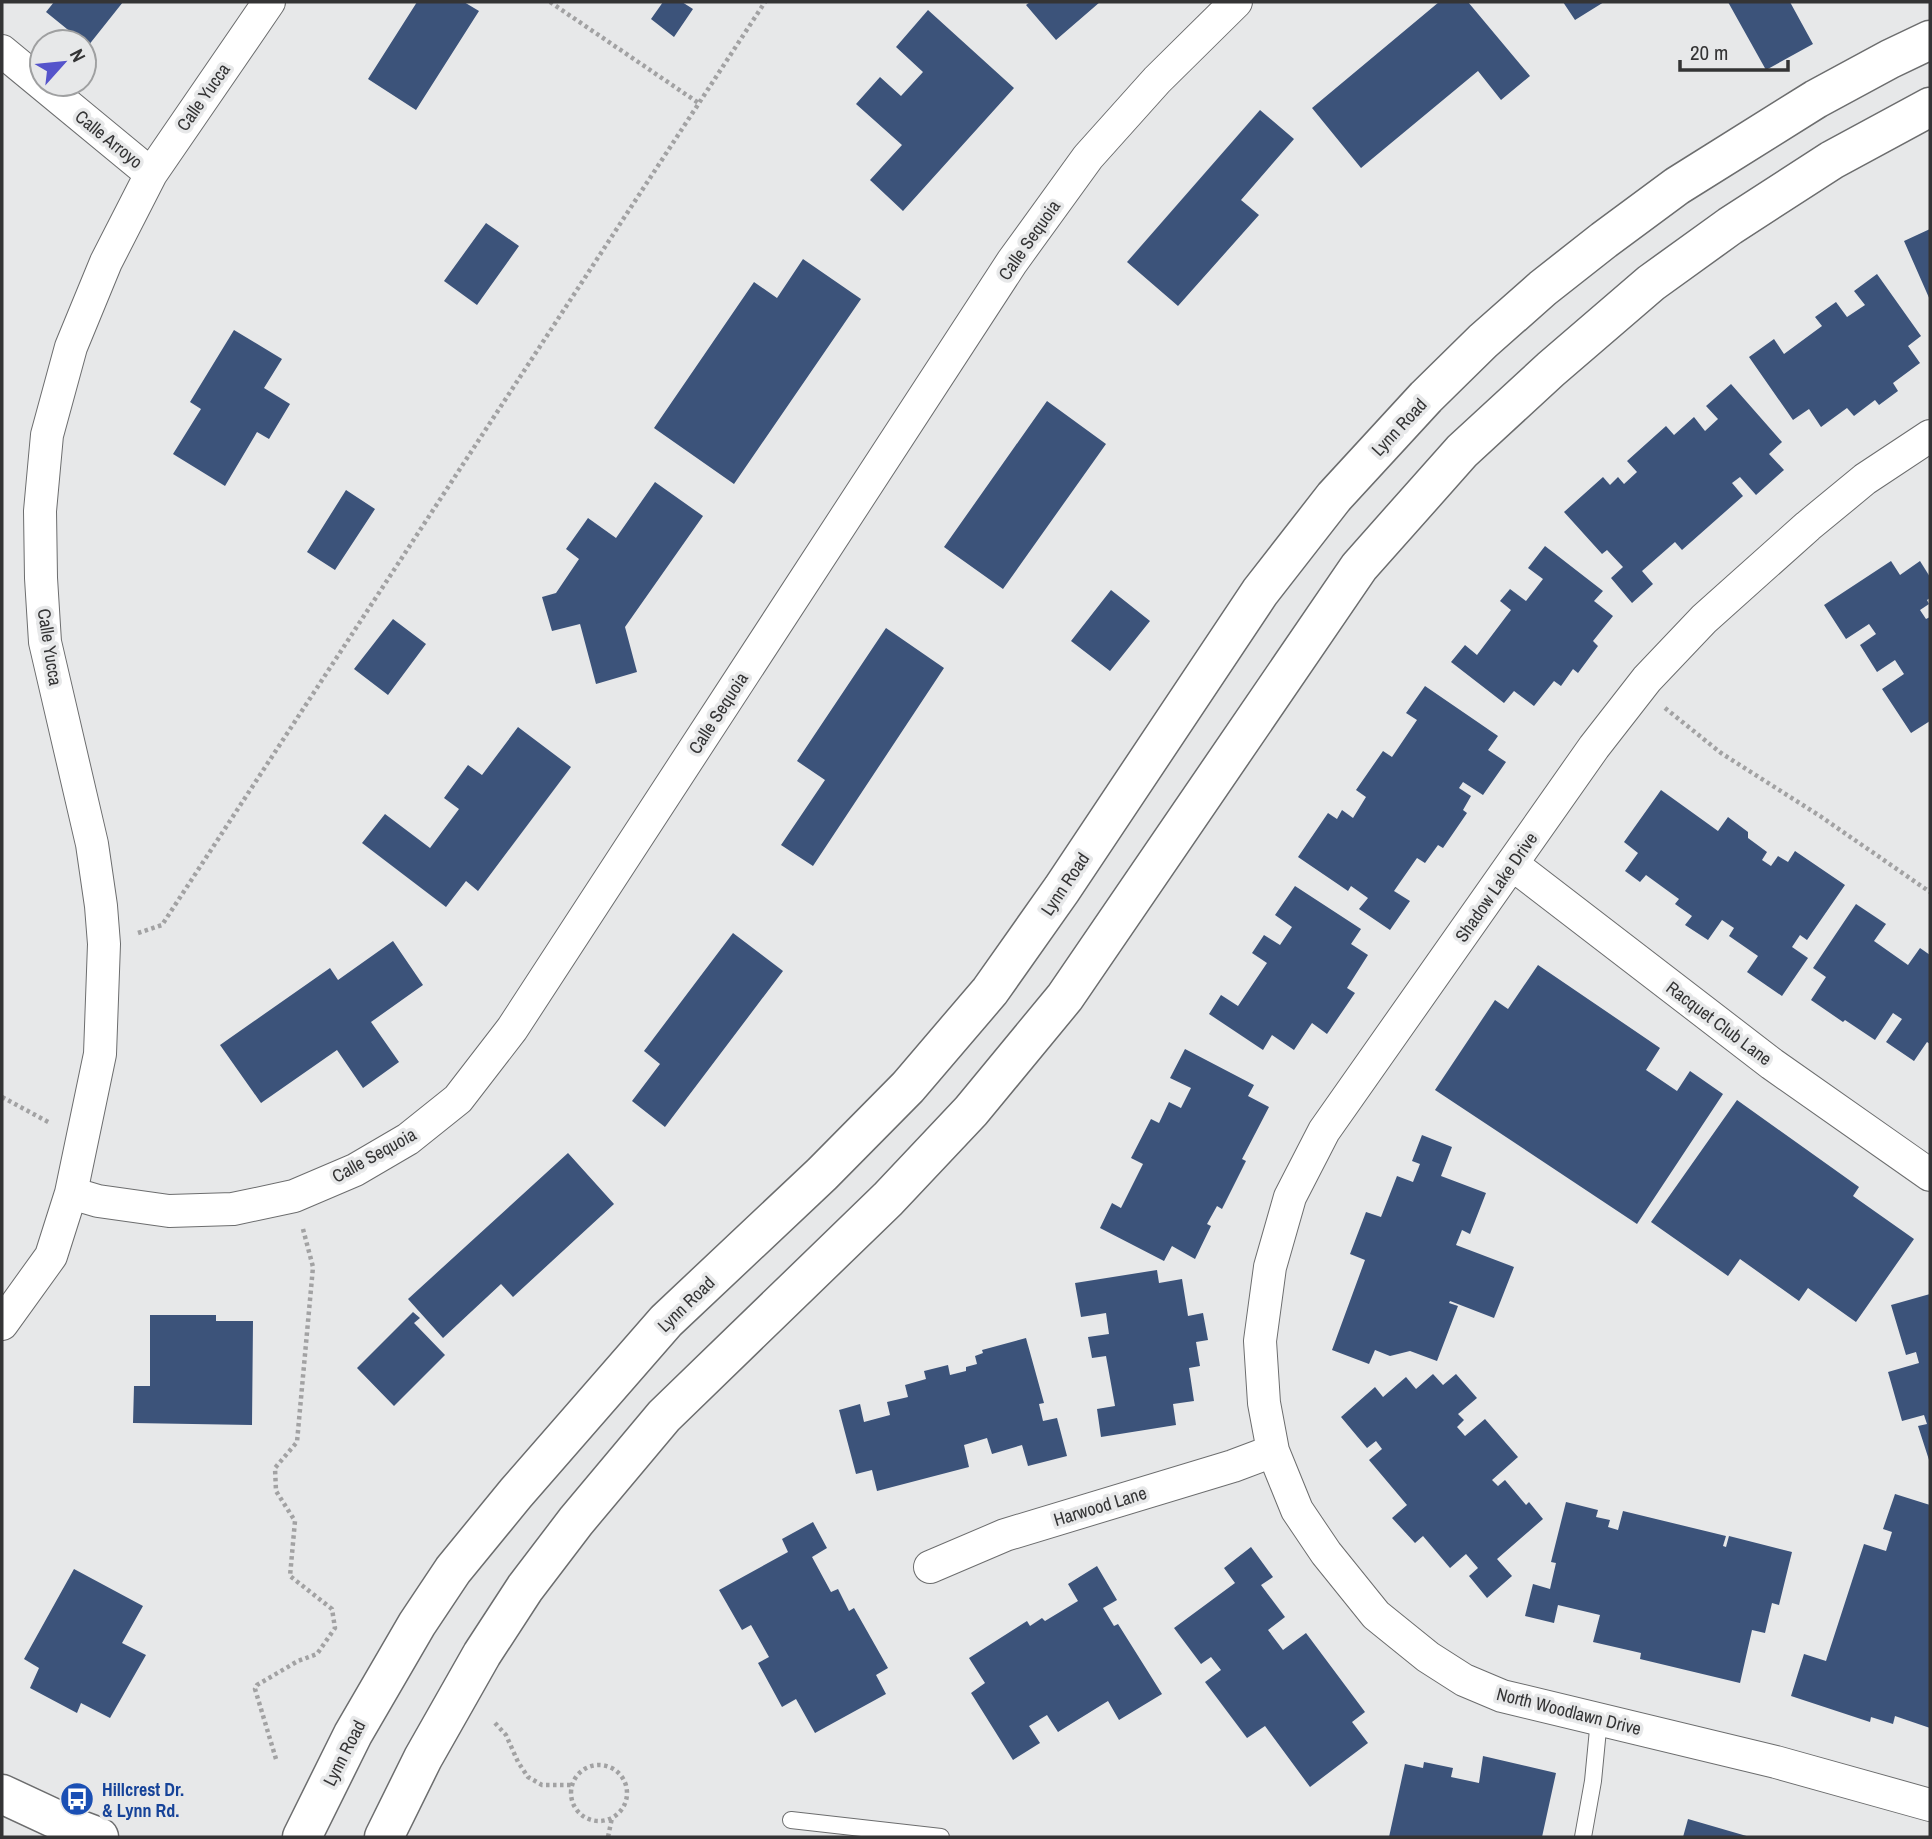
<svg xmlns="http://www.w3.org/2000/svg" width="1932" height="1839" font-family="'Archivo Narrow',sans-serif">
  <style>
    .building { fill: #3c537a }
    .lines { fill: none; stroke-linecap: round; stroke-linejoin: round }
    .lane-casing { stroke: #6c6d6e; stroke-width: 18 }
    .street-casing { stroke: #6c6d6e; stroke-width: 34 }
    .secondary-casing { stroke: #6c6d6e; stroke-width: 41 }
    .path { stroke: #a2a2a3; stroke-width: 4.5; stroke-dasharray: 3.5 3.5; stroke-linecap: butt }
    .lane { stroke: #fff; stroke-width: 16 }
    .street { stroke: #fff; stroke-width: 32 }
    .secondary { stroke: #fff; stroke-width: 38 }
    .labels { text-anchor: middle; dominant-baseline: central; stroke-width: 7; stroke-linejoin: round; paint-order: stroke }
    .street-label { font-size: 18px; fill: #343435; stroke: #e7e8e9 }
    .transit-label { font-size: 18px; font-weight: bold; fill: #164399; stroke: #e7e8e9; text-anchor: start }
  </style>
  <rect width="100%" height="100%" fill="#e7e8e9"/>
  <path class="building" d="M54,2H123L88,46L46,12Z
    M417,2H464L479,11L416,110L368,79Z
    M663,2H682L693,9L674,37L651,19Z
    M1030,2H1100L1056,40L1026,5Z
    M1439,2H1468L1530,76L1501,100L1478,71L1361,168L1312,108Z
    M1563,2H1604L1575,20Z
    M1728,2H1790L1813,44L1766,70Z
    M928,10L1014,88L903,211L870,180L902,145L856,104L880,77L901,96L923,72L896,47Z
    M1260,110L1294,139L1241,200L1259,215L1178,306L1127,262Z
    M486,223L519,246L477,305L444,281Z
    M1930,229V300L1904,241Z
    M803,259L861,299L734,484L654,428L754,282L777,298Z
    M1877,274L1921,336L1908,346L1920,363L1893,383L1898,391L1879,405L1875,400L1854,416L1847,408L1821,427L1809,409L1793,420L1749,357L1774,339L1784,354L1822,326L1815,317L1836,302L1847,317L1865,305L1854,291Z
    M234,330L282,359L264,388L290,404L269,439L257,432L225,486L173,454L201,409L190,402Z
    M1731,384L1782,442L1769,454L1784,470L1756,495L1740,477L1732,483L1743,496L1682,550L1675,542L1642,571L1653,584L1632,603L1611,578L1623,567L1607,550L1602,554L1564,512L1603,477L1610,485L1618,477L1624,484L1637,472L1627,461L1666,426L1674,435L1694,417L1705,431L1718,419L1706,406Z
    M1047,401L1106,444L1003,589L944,547Z
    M655,482L703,516L625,627L637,672L596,684L580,624L552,631L542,597L556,593L579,559L566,549L588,518L616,538Z
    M346,490L375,509L335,570L307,552Z
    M1545,546L1603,591L1594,601L1613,616L1593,641L1598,646L1578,673L1573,669L1561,686L1554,681L1534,706L1514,691L1504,703L1451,662L1465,645L1477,655L1511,610L1500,601L1510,589L1526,601L1543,579L1528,568Z
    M1891,561L1900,575L1920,561L1930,577V598L1927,600L1929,604L1920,610L1926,619L1930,617V721L1911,733L1882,689L1904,674L1895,660L1877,672L1860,645L1876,634L1869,624L1846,639L1824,605Z
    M1111,590L1150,621L1110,671L1071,641Z
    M393,619L426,644L388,695L354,669Z
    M886,628L944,668L813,866L781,845L825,780L797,761Z
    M1425,686L1498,736L1488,750L1506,762L1483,795L1463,782L1459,788L1471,796L1463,810L1467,813L1443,848L1438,845L1425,863L1417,858L1394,891L1410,901L1390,930L1359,909L1368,898L1351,886L1348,891L1298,857L1328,813L1337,819L1342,810L1353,818L1366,797L1356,790L1383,751L1392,757L1417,720L1406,713Z
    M518,727L571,767L478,891L466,881L446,907L362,843L385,814L430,848L459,809L444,798L468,765L482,775Z
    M1661,790L1718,831L1728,817L1748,832V838L1767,852L1762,860L1771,866L1778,856L1788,862L1795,851L1845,885L1807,940L1800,935L1792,947L1808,958L1782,996L1747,972L1758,956L1729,936L1734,928L1722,920L1708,940L1685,925L1692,916L1675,904L1679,899L1646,875L1640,882L1625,871L1638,853L1624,842Z
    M1295,886L1361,929L1351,944L1368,955L1347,988L1355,993L1327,1034L1312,1023L1294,1050L1272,1035L1263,1050L1209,1014L1221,995L1238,1006L1267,963L1252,953L1264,935L1280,945L1292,927L1275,915Z
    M1856,904L1886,924L1874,941L1908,965L1920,948L1930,955V1044L1927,1042L1914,1061L1886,1042L1902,1019L1893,1013L1875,1040L1845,1020L1843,1022L1811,1000L1826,977L1813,968Z
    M733,933L783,971L665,1127L632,1101L660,1064L644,1051Z
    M393,941L423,985L371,1022L399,1062L363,1088L337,1050L261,1103L220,1045L330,968L338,980Z
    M1538,965L1660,1048L1646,1070L1677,1091L1690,1071L1723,1094L1637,1224L1435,1090L1495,1000L1508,1009Z
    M1185,1049L1254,1085L1248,1096L1269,1107L1242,1159L1246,1161L1222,1209L1217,1206L1207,1224L1211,1226L1195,1259L1172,1246L1164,1261L1100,1228L1112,1203L1121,1208L1143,1164L1131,1158L1151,1119L1159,1123L1169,1102L1181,1108L1191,1088L1170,1078Z
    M1737,1100L1859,1187L1853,1196L1914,1239L1856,1322L1808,1288L1799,1301L1740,1259L1728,1276L1651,1222Z
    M1422,1135L1452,1147L1441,1176L1486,1193L1470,1234L1462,1230L1456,1245L1514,1267L1494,1318L1450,1301L1449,1303L1458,1306L1437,1361L1410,1351L1390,1356L1375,1350L1369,1364L1332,1350L1365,1260L1350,1254L1366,1212L1381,1217L1397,1176L1413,1182L1420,1164L1412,1161Z
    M568,1153L614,1204L513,1297L501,1284L443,1338L408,1299Z
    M1157,1270L1159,1283L1182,1279L1188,1316L1203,1313L1208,1340L1196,1342L1200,1366L1189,1368L1194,1401L1173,1404L1176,1425L1101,1437L1097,1409L1115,1406L1106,1356L1092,1358L1088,1337L1109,1334L1106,1313L1081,1317L1075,1283Z
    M1930,1294V1463L1918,1426L1927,1424L1924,1415L1902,1421L1888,1372L1919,1363L1916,1352L1906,1355L1891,1305Z
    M413,1312L420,1318L414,1323L445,1355L394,1406L357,1368Z
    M150,1315H216V1321H253L252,1425L133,1423L134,1386H150Z
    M1026,1338L1044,1403L1039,1404L1043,1421L1057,1418L1067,1456L1028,1466L1022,1445L992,1454L987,1438L964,1445L969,1467L877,1491L872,1470L856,1474L839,1410L860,1404L864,1422L890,1415L887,1402L908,1397L905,1385L926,1379L924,1371L948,1365L950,1375L966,1371V1367L977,1364L975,1356L983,1353L982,1350Z
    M1433,1374L1443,1385L1456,1374L1477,1398L1458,1414L1464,1420L1457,1427L1465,1436L1485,1419L1518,1457L1492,1480L1498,1486L1505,1480L1526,1505L1529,1502L1543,1519L1497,1559L1512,1576L1487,1598L1469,1576L1478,1568L1466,1554L1450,1568L1423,1536L1415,1543L1392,1518L1407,1505L1369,1460L1382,1449L1376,1441L1367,1448L1341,1417L1375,1387L1383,1397L1406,1377L1416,1389Z
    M1895,1494L1930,1505V1728L1895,1716L1893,1724L1871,1717L1870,1722L1791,1696L1804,1654L1826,1661L1864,1544L1886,1551L1892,1532L1883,1529Z
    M1566,1502L1598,1510L1596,1517L1610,1520L1608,1527L1618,1530L1623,1511L1726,1536L1723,1546L1726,1547L1729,1536L1792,1552L1779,1605L1772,1603L1765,1633L1752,1630L1740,1683L1640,1659L1641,1653L1593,1642L1600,1615L1558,1605L1554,1623L1525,1616L1533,1584L1550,1589L1556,1563L1551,1562Z
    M813,1522L827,1548L812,1557L831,1592L838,1589L849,1611L854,1608L888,1668L876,1675L886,1694L815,1733L796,1699L782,1707L758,1663L769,1657L751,1625L742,1630L719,1590L788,1552L782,1539Z
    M1251,1547L1273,1577L1261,1585L1285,1617L1268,1630L1283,1650L1306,1633L1365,1712L1352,1722L1368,1743L1310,1787L1265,1726L1247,1738L1205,1682L1221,1670L1211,1657L1201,1664L1174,1628L1235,1583L1224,1568Z
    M1097,1566L1117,1600L1103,1608L1114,1626L1118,1624L1162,1694L1119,1720L1108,1701L1058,1732L1047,1715L1029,1726L1040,1743L1013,1760L971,1693L985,1683L969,1658L1027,1621L1030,1626L1042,1618L1045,1621L1078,1601L1068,1584Z
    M74,1569L143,1606L122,1643L146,1655L110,1718L81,1703L77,1713L30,1688L39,1668L24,1659Z
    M1483,1756L1556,1773L1542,1837H1389L1405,1764L1423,1768L1424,1762L1453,1768L1451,1777L1479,1783Z
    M1688,1819L1750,1837H1683Z"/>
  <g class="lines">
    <g class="lane-casing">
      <path id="lane" d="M791,1820L941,1837
        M1583,1837L1593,1781L1599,1719"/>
    </g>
    <g class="street-casing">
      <path id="street" d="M2,51L151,174
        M1930,436L1865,479L1808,526L1704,619L1647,679L1594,747L1324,1131L1290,1197L1270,1267L1260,1341L1264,1403L1273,1451L1297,1510L1326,1553L1376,1615L1428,1657L1464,1680L1502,1696L1776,1762L1930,1805
        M1512,864L1772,1064L1930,1175
        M71,1193L98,1201L169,1211L233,1209L294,1196L355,1170L408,1139L458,1099L512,1029L1012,262L1088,157L1157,80L1236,2
        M2,1324L51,1256L71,1193L100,1054L104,944L101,906L92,844L45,642L41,578L40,511L47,435L71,347L106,262L151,174L269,2
        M930,1567L1005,1535L1233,1466L1273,1451"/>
    </g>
    <g class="secondary-casing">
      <path id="secondary" d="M2,1794L75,1828L99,1837
        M302,1837L353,1734L417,1624L453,1570L516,1493L666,1321L822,1174L908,1087L990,991L1062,889L1260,592L1334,497L1426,397L1483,341L1543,288L1604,240L1677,186L1816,99L1890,59L1930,40
        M384,1837L423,1758L482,1654L525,1588L576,1521L664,1416L888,1199L971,1111L1065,997L1359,567L1462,451L1551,369L1651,283L1730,226L1832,160L1930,107"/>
    </g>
    <path class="path" d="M550,2L700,104
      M1665,708L1721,753L1820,816L1930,892
      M138,933L162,925L765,2
      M2,1097L50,1123
      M495,1723L506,1735L518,1762L528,1777L542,1785H571
      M276,1759L255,1689L257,1685L298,1661L317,1654L335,1628L332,1609L290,1576L295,1521L276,1491L275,1468L297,1442L313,1267L303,1229
      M571 1793a28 28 0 1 1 56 0a28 28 0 1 1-56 0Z
      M608,1837L612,1818"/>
    <use href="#lane" class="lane"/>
    <use href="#street" class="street"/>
    <use href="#secondary" class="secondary"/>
  </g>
  <defs>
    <g id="bus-disc" transform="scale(1.75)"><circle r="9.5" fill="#1a4fb4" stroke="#e7e8e9"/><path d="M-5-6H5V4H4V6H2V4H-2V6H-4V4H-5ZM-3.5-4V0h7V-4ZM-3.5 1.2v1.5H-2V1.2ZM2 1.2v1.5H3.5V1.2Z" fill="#fff"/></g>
  </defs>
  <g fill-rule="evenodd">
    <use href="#bus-disc" x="77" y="1799"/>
  </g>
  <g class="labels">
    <g class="street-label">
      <text transform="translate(203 97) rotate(-55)">Calle Yucca</text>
      <text transform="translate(109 139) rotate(39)">Calle Arroyo</text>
      <text transform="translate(1029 240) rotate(-55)">Calle Sequoia</text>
      <text transform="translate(1399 427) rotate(-47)">Lynn Road</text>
      <text transform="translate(50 647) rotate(81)">Calle Yucca</text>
      <text transform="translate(718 713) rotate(-57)">Calle Sequoia</text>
      <text transform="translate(1065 884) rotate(-56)">Lynn Road</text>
      <text transform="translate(1496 887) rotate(-55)">Shadow Lake Drive</text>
      <text transform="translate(1719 1023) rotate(37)">Racquet Club Lane</text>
      <text transform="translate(374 1155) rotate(-29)">Calle Sequoia</text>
      <text transform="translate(686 1304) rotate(-44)">Lynn Road</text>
      <text transform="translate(1100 1506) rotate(-17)">Harwood Lane</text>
      <text transform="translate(1569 1711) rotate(14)">North Woodlawn Drive</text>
      <text transform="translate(344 1753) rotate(-63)">Lynn Road</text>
    </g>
    <g class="transit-label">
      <text x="102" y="1789">Hillcrest Dr.<tspan x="102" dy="21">&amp; Lynn Rd.</tspan></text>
    </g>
  </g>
  <rect width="1932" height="1839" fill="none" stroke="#343435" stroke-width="7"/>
  <g transform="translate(63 63) rotate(63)"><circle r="33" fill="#e7e8e9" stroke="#9fa0a1" stroke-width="2"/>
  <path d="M0-5L12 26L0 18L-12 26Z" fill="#5554cb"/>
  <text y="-10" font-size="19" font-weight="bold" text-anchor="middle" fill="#343435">N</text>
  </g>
  <path d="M1680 60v10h108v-10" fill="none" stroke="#343435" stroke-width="3.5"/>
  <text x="1690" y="60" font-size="21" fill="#343435" stroke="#e7e8e9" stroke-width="5" paint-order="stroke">20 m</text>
</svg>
